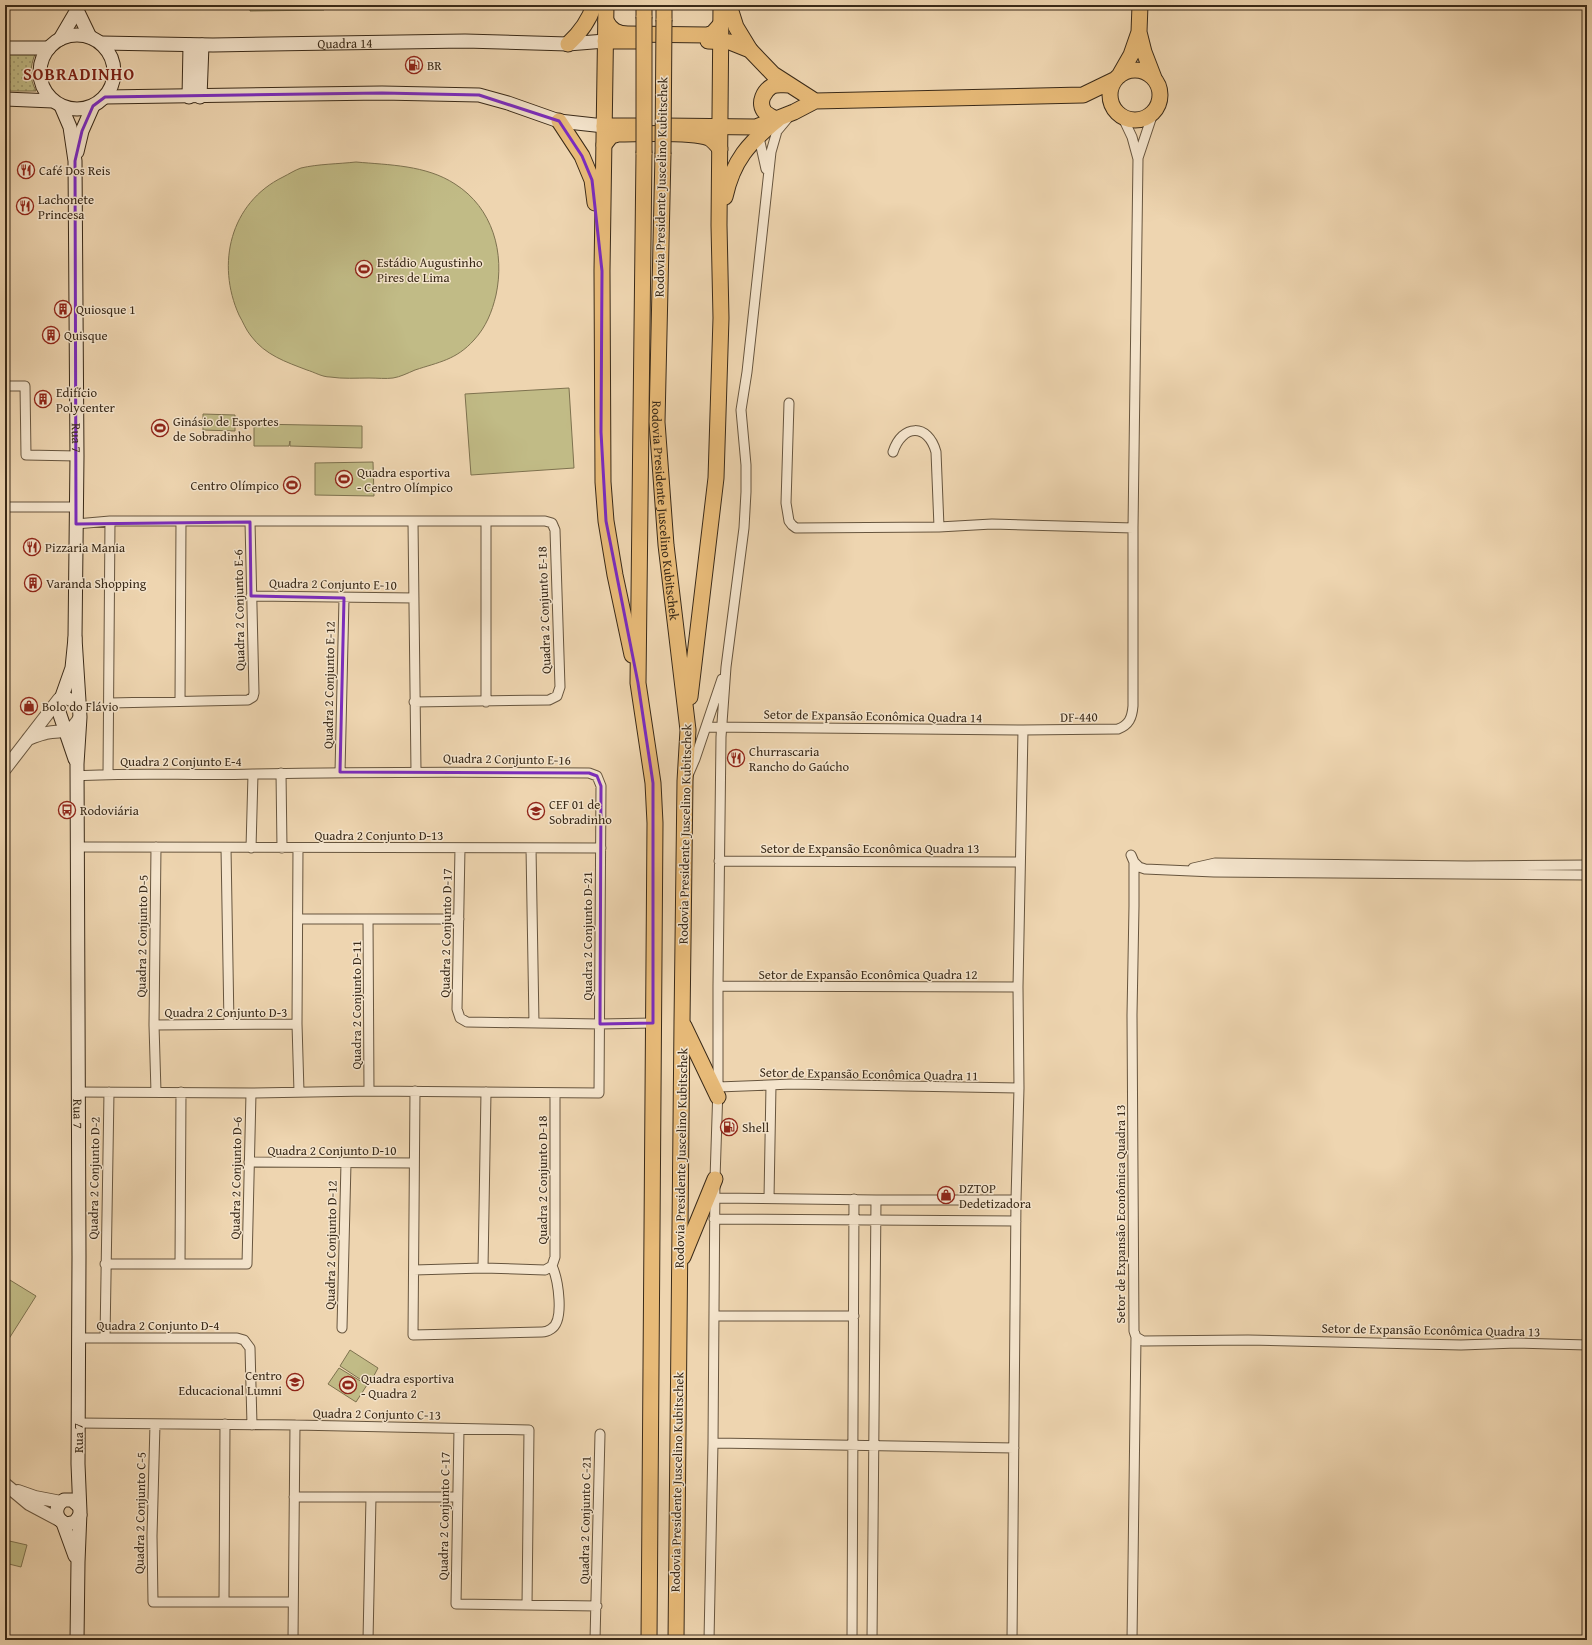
<svg xmlns="http://www.w3.org/2000/svg" width="1592" height="1645" font-family="'Gentium Book Plus',serif">
  <style>
    .grass { fill: url(#grass-dots); stroke: #7e724f }
    .park { fill: #c1bb86; stroke: #7e724f }
    .lines { fill: none; stroke-linecap: round; stroke-linejoin: round }
    .minor-casing { stroke: #67553e; stroke-width: 11 }
    .tertiary-casing { stroke: #67553e; stroke-width: 14 }
    .secondary-casing { stroke: #3a2a18; stroke-width: 15 }
    .primary-casing { stroke: #3a2a18; stroke-width: 17 }
    .trunk-casing { stroke: #3a2a18; stroke-width: 17 }
    .minor { stroke: #f4e4cc; stroke-width: 9 }
    .tertiary { stroke: #f4e4cc; stroke-width: 12 }
    .secondary { stroke: #f4e4cc; stroke-width: 13 }
    .primary { stroke: #e7ba78; stroke-width: 15 }
    .trunk { stroke: #e7ba78; stroke-width: 15 }
    .trunk-bridge-casing { stroke: #3a2a18; stroke-width: 17; stroke-linecap: butt }
    .trunk-bridge { stroke: #e7ba78; stroke-width: 15 }
    .marked { fill: none; stroke: #7b2cbf; stroke-width: 3; stroke-linejoin: round }
    .labels { text-anchor: middle; dominant-baseline: central; stroke-width: 3; stroke-linejoin: round; paint-order: stroke }
    .street-label { font-size: 13px; fill: #3a2a18; stroke: #f4e4cc }
    .poi-label { font-size: 13px; fill: #3a2a18; stroke: #f4e4cc; text-anchor: start }
    .district-label { font-size: 17px; font-weight: bold; letter-spacing: 1px; fill: #7a1f14; stroke: #f4e4cc }
  </style>
  <defs>
    <pattern id="grass-dots" width="8" height="8" patternUnits="userSpaceOnUse"><rect width="8" height="8" fill="#c1bb86"/><path d="M2 2h.1M6 6h.1" fill="none" stroke="#9e986d" stroke-width="1.8" stroke-linecap="round"/></pattern>
  </defs>
  <rect width="100%" height="100%" fill="#eed5b0"/>
  <filter id="stains"><feTurbulence type="fractalNoise" baseFrequency=".005" numOctaves="4"/><feColorMatrix values="0 0 0 0 .2 0 0 0 0 .09 0 0 0 0 .02 0 0 0 .5 -.17"/></filter>
  <radialGradient id="worn" r=".72"><stop offset=".6" stop-color="#630" stop-opacity="0"/><stop offset="1" stop-color="#630" stop-opacity=".3"/></radialGradient>
  <path class="grass" d="M5,54H35C30,68 29,77 36,91H5Z"/>
  <path class="park" d="M250,5H324V10L250,11Z
    M356,162C389,165 426,165 455,184C493,208 505,253 496,295C492,312 486,327 474,340C456,360 439,362 415,370C408,373 400,377 393,378C386,379 377,378 369,378C356,378 343,379 330,377C322,377 314,372 307,370C286,362 265,355 251,336C246,330 243,322 239,315C216,264 230,203 283,177C289,174 295,170 301,168C318,164 338,164 356,162Z
    M569,388L574,468L471,475L465,394Z
    M203,414L235,415V431L203,430Z
    M254,424L362,426V448L290,446V441L289,446H254Z
    M373,462L374,496L315,495V463Z
    M5,1277L36,1296L5,1345Z
    M350,1350L378,1368L369,1385L340,1366Z
    M339,1368L367,1385L356,1402L328,1384Z
    M5,1540L27,1545L21,1567L5,1563Z"/>
  <g class="lines">
    <g class="minor-casing">
      <path id="minor" d="M758,133L766,169
        M1138,158L1153,113
        M5,386H25L26,455L77,456
        M789,403L786,503L789,521L792,525L796,528L939,527L992,524L1133,528
        M893,452C902,424 928,423 936,452L939,527
        M5,507H76
        M413,522L416,771
        M76,524L110,521H545L552,523L555,530L560,687L557,696L549,700L414,702
        M251,596L414,598
        M180,701L181,521
        M486,702V521
        M110,703L248,700L253,697L254,693L250,522
        M706,727L1023,730L1118,729C1129,725 1132,718 1133,706V528L1138,159L1132,137L1123,118
        M340,772L344,598
        M281,773L282,848
        M689,773L695,759L722,679
        M108,774L110,521
        M77,776C136,772 194,776 253,774C365,772 476,772 589,773L597,776L601,786L599,1093L369,1091L251,1093L77,1092
        M77,847L601,848
        M226,848L229,1024
        M251,848L253,774
        M298,848L297,1024L299,1092
        M460,848L457,1009L460,1018L467,1022L600,1024L653,1023
        M531,848L534,1023
        M1131,855L1134,862V906L1132,1015L1134,1331L1136,1337L1143,1341L1248,1340L1461,1345L1517,1343L1587,1345
        M719,861L1020,862
        M1134,862L1139,867L1145,869L1214,872L1587,875
        M1193,868L1215,863L1467,866L1587,865
        M298,919H459
        M368,919L369,1091
        M718,986L1018,987
        M154,1025L297,1024
        M718,1087L792,1084L1019,1088
        M415,1091L413,1335L542,1332C544,1332 548,1331 551,1329C565,1321 558,1279 552,1266
        M156,1092L154,1025L156,847
        M249,1162L414,1163
        M714,1198L876,1200H1016
        M769,1198L771,1085
        M714,1219L1016,1221
        M105,1264H247L251,1093
        M180,1264L181,1092
        M552,1266L555,1257V1093
        M483,1268L486,1092
        M414,1270L483,1268L545,1270L552,1266
        M714,1316H854
        M342,1328L346,1163
        M78,1338H237L244,1340L250,1348L252,1425
        M105,1338L109,1092
        M78,1423L295,1425L529,1430L527,1605
        M155,1424L152,1536L153,1602H293
        M459,1429L456,1604L597,1606
        M713,1443L1014,1448
        M294,1497H457
        M224,1602L225,1424
        M293,1640L295,1425
        M368,1640L371,1497
        M595,1640L600,1434
        M709,1640L713,1443L715,1179L718,1087V986L721,737L726,667L744,528L746,492V465L741,410L747,372L771,152L777,131L787,119
        M852,1640L854,1199
        M872,1640L876,1200
        M1012,1640L1016,1200L1019,1088L1018,987L1023,730
        M1132,1640L1136,1337"/>
    </g>
    <g class="tertiary-casing">
      <path id="tertiary" d="M28,739C34,737 40,734 46,733C64,729 69,736 80,717
        M5,769L59,699C68,696 75,701 80,708
        M5,1484L29,1504L59,1520
        M18,1491L35,1497L61,1502"/>
    </g>
    <g class="secondary-casing">
      <g id="secondary">
        <path d="M77,5V10L90,37"/>
        <circle cx="77" cy="72" r="37"/>
        <path d="M60,39L77,10"/>
        <path id="s1" d="M101,43L213,45L465,41L568,44L605,41"/>
        <path d="M5,48H49"/>
        <path d="M105,97L382,93L479,95L508,103L559,121L604,126"/>
        <path d="M189,97L190,45"/>
        <path d="M200,97L202,45"/>
        <path d="M5,99L53,101"/>
        <path id="s2" d="M61,106L70,127L75,161L77,456L75,638L72,668L60,702L59,712L75,759"/>
        <path d="M77,152L82,131L93,106"/>
        <path id="s3" d="M75,638L80,717L77,764L79,1256L78,1464L80,1512L78,1562L77,1640"/>
        <path d="M79,1506L72,1500H64C53,1507 55,1520 67,1524L75,1522L80,1515"/>
        <path d="M63,1523L75,1556"/>
      </g>
    </g>
    <g class="primary-casing">
      <path id="primary" d="M1140,5L1139,32L1144,52L1154,78
        M605,41H640
        M708,41L730,42L750,50L773,74L815,101
        M1110 95a25 25 0 1 1 50 0a25 25 0 1 1-50 0Z
        M1119,76L1131,55L1139,32
        M777,120C773,117 767,115 764,111C758,102 764,91 772,86C777,84 783,85 788,85
        M604,126H640
        M664,126L756,127L794,112L815,101L1083,95L1114,80"/>
    </g>
    <g class="trunk-casing">
      <g id="trunk">
        <path d="M606,5L602,271L603,482L606,521L615,575L632,655"/>
        <path d="M729,5L736,27L750,50"/>
        <path d="M644,17V5"/>
        <path d="M664,20V5"/>
        <path d="M606,21C611,30 617,34 628,34L707,35L713,33L721,24"/>
        <path d="M568,44C580,33 589,21 594,5"/>
        <path d="M559,121L582,156L592,180L595,203"/>
        <path d="M604,145L611,136L618,134C640,134 691,131 709,138C714,141 717,145 720,149"/>
        <path d="M644,153L638,683L653,783L655,823L649,1640"/>
        <path id="s4" d="M663,154L657,422L666,545L688,730L685,781L682,1022L676,1640"/>
        <path d="M725,197C733,160 749,143 777,120"/>
        <path d="M690,697L716,478L721,318L719,225L721,5"/>
        <path d="M684,1026L718,1097"/>
        <path d="M683,1257L715,1179"/>
      </g>
    </g>
    <use href="#minor" class="minor"/>
    <use href="#tertiary" class="tertiary"/>
    <use href="#secondary" class="secondary"/>
    <use href="#primary" class="primary"/>
    <use href="#trunk" class="trunk"/>
    <g class="trunk-bridge-casing">
      <path id="trunk-bridge" d="M644,153V17
        M663,154L664,20"/>
    </g>
    <use href="#trunk-bridge" class="trunk-bridge"/>
  </g>
  <path class="marked" d="M382,93L479,95L559,121L582,156L592,180L602,271L601,432L606,521L638,683L653,783V1023L600,1024L601,786L597,776L589,773L340,772L344,598L251,596L250,522L76,524L75,161L82,131L93,106L105,97Z"/>
  <defs>
    <g id="fuel-ring" transform="scale(0.9)"><circle r="9.5" fill="#f4e4cc" stroke="#8f2418" stroke-width="1.5"/><path d="M-5.5-6h7V0h2V4h1.3V-2.5L3-4.5l.8-.8L6-3V5H2.5V1h-1V6h-7ZM-4.2-4.7v3.2H.2V-4.7Z" fill="#8f2418"/></g>
    <g id="restaurant-ring" transform="scale(0.9)"><circle r="9.5" fill="#f4e4cc" stroke="#8f2418" stroke-width="1.5"/><path d="M-5-6h1v4h1v-4h1v4h1v-4h1v5L-1.5 .5V6h-2V.5L-5-1ZM5-6V6H3V1.5H1.5Q1.5-4 5-6Z" fill="#8f2418"/></g>
    <g id="stadium-ring" transform="scale(0.9)"><circle r="9.5" fill="#f4e4cc" stroke="#8f2418" stroke-width="1.5"/><path d="M0-5a6.5 5 0 1 0 0 10a6.5 5 0 1 0 0-10ZM-3.5-1.8h7v3.6h-7Z" fill="#8f2418"/></g>
    <g id="building-ring" transform="scale(0.9)"><circle r="9.5" fill="#f4e4cc" stroke="#8f2418" stroke-width="1.5"/><path d="M-4-6H4V6H1V3H-1V6H-4ZM-2.5-4.3h1.7v1.8h-1.7ZM.8-4.3h1.7v1.8H.8ZM-2.5-1h1.7V.8h-1.7ZM.8-1h1.7V.8H.8Z" fill="#8f2418"/></g>
    <g id="shop-ring" transform="scale(0.9)"><circle r="9.5" fill="#f4e4cc" stroke="#8f2418" stroke-width="1.5"/><path d="M-5-2.5h2.3a2.7 3.5 0 0 1 5.4 0H5L5.5 6h-11ZM-1.5-2.5h3a1.5 2.3 0 0 0-3 0Z" fill="#8f2418"/></g>
    <g id="bus-ring" transform="scale(0.9)"><circle r="9.5" fill="#f4e4cc" stroke="#8f2418" stroke-width="1.5"/><path d="M-5-6H5V4H4V6H2V4H-2V6H-4V4H-5ZM-3.5-4V0h7V-4ZM-3.5 1.2v1.5H-2V1.2ZM2 1.2v1.5H3.5V1.2Z" fill="#8f2418"/></g>
    <g id="school-ring" transform="scale(0.9)"><circle r="9.5" fill="#f4e4cc" stroke="#8f2418" stroke-width="1.5"/><path d="M0-5L7-2L0 1L-7-2ZM-4 1L0 2.5L4 1V4Q0 6-4 4Z" fill="#8f2418"/></g>
  </defs>
  <g fill-rule="evenodd">
    <use href="#fuel-ring" x="414" y="65"/>
    <use href="#restaurant-ring" x="26" y="170"/>
    <use href="#restaurant-ring" x="25" y="206"/>
    <use href="#stadium-ring" x="364" y="269"/>
    <use href="#building-ring" x="63" y="309"/>
    <use href="#building-ring" x="51" y="335"/>
    <use href="#building-ring" x="43" y="399"/>
    <use href="#stadium-ring" x="160" y="428"/>
    <use href="#stadium-ring" x="344" y="479"/>
    <use href="#stadium-ring" x="292" y="485"/>
    <use href="#restaurant-ring" x="32" y="547"/>
    <use href="#building-ring" x="33" y="583"/>
    <use href="#shop-ring" x="29" y="706"/>
    <use href="#restaurant-ring" x="736" y="758"/>
    <use href="#bus-ring" x="67" y="810"/>
    <use href="#school-ring" x="536" y="811"/>
    <use href="#fuel-ring" x="729" y="1127"/>
    <use href="#shop-ring" x="946" y="1195"/>
    <use href="#school-ring" x="295" y="1382"/>
    <use href="#stadium-ring" x="348" y="1385"/>
  </g>
  <g class="labels">
    <g class="street-label">
      <text stroke="none"><textPath href="#s1" startOffset="244">Quadra 14</textPath></text>
      <text transform="translate(661 187) rotate(-89)">Rodovia Presidente Juscelino Kubitschek</text>
      <text stroke="none"><textPath href="#s2" startOffset="334">Rua 7</textPath></text>
      <text stroke="none"><textPath href="#s4" startOffset="357">Rodovia Presidente Juscelino Kubitschek</textPath></text>
      <text transform="translate(333 584) rotate(1)">Quadra 2 Conjunto E-10</text>
      <text transform="translate(239 610) rotate(-91)">Quadra 2 Conjunto E-6</text>
      <text transform="translate(544 610) rotate(-92)">Quadra 2 Conjunto E-18</text>
      <text transform="translate(329 685) rotate(-89)">Quadra 2 Conjunto E-12</text>
      <text transform="translate(873 716) rotate(1)">Setor de Expansão Econômica Quadra 14</text>
      <text transform="translate(1079 717) rotate(-1)">DF-440</text>
      <text transform="translate(507 759) rotate(1)">Quadra 2 Conjunto E-16</text>
      <text x="181" y="761">Quadra 2 Conjunto E-4</text>
      <text transform="translate(685 834) rotate(-89)">Rodovia Presidente Juscelino Kubitschek</text>
      <text x="379" y="835">Quadra 2 Conjunto D-13</text>
      <text x="870" y="848">Setor de Expansão Econômica Quadra 13</text>
      <text transform="translate(446 933) rotate(-89)">Quadra 2 Conjunto D-17</text>
      <text transform="translate(142 936) rotate(-89)">Quadra 2 Conjunto D-5</text>
      <text transform="translate(587 936) rotate(-90)">Quadra 2 Conjunto D-21</text>
      <text x="868" y="974">Setor de Expansão Econômica Quadra 12</text>
      <text transform="translate(356 1005) rotate(-90)">Quadra 2 Conjunto D-11</text>
      <text x="226" y="1012">Quadra 2 Conjunto D-3</text>
      <text transform="translate(869 1074) rotate(1)">Setor de Expansão Econômica Quadra 11</text>
      <text stroke="none"><textPath href="#s3" startOffset="476">Rua 7</textPath></text>
      <text x="332" y="1150">Quadra 2 Conjunto D-10</text>
      <text transform="translate(681 1158) rotate(-89)">Rodovia Presidente Juscelino Kubitschek</text>
      <text transform="translate(94 1178) rotate(-89)">Quadra 2 Conjunto D-2</text>
      <text transform="translate(236 1178) rotate(-89)">Quadra 2 Conjunto D-6</text>
      <text transform="translate(542 1180) rotate(-90)">Quadra 2 Conjunto D-18</text>
      <text transform="translate(1120 1214) rotate(-90)">Setor de Expansão Econômica Quadra 13</text>
      <text transform="translate(331 1245) rotate(-89)">Quadra 2 Conjunto D-12</text>
      <text x="158" y="1325">Quadra 2 Conjunto D-4</text>
      <text transform="translate(1431 1330) rotate(1)">Setor de Expansão Econômica Quadra 13</text>
      <text transform="translate(377 1414) rotate(1)">Quadra 2 Conjunto C-13</text>
      <text transform="translate(78 1438) rotate(-90)">Rua 7</text>
      <text transform="translate(677 1482) rotate(-89)">Rodovia Presidente Juscelino Kubitschek</text>
      <text transform="translate(140 1513) rotate(-89)">Quadra 2 Conjunto C-5</text>
      <text transform="translate(444 1516) rotate(-89)">Quadra 2 Conjunto C-17</text>
      <text transform="translate(585 1520) rotate(-89)">Quadra 2 Conjunto C-21</text>
    </g>
    <g class="poi-label">
      <text x="427" y="65">BR</text>
      <text x="39" y="170">Café Dos Reis</text>
      <text x="38" y="199">Lachonete<tspan x="38" dy="15">Princesa</tspan></text>
      <text x="377" y="262">Estádio Augustinho<tspan x="377" dy="15">Pires de Lima</tspan></text>
      <text x="76" y="309">Quiosque 1</text>
      <text x="64" y="335">Quisque</text>
      <text x="56" y="392">Edifício<tspan x="56" dy="15">Polycenter</tspan></text>
      <text x="173" y="421">Ginásio de Esportes<tspan x="173" dy="15">de Sobradinho</tspan></text>
      <text x="357" y="472">Quadra esportiva<tspan x="357" dy="15">- Centro Olímpico</tspan></text>
      <text x="279" y="485" text-anchor="end">Centro Olímpico</text>
      <text x="45" y="547">Pizzaria Mania</text>
      <text x="46" y="583">Varanda Shopping</text>
      <text x="42" y="706">Bolo do Flávio</text>
      <text x="749" y="751">Churrascaria<tspan x="749" dy="15">Rancho do Gaúcho</tspan></text>
      <text x="549" y="804">CEF 01 de<tspan x="549" dy="15">Sobradinho</tspan></text>
      <text x="80" y="810">Rodoviária</text>
      <text x="742" y="1127">Shell</text>
      <text x="959" y="1188">DZTOP<tspan x="959" dy="15">Dedetizadora</tspan></text>
      <text x="282" y="1375" text-anchor="end">Centro<tspan x="282" dy="15">Educacional Lumni</tspan></text>
      <text x="361" y="1378">Quadra esportiva<tspan x="361" dy="15">- Quadra 2</tspan></text>
    </g>
    <g class="district-label">
      <text x="79" y="73">SOBRADINHO</text>
    </g>
  </g>
  <rect width="1592" height="1645" fill="none" stroke="#eed5b0" stroke-width="20"/>
  <rect x="6" y="6" width="1580" height="1633" fill="none" stroke="#3a2a18" stroke-width="2"/>
  <rect x="10" y="10" width="1572" height="1625" fill="none" stroke="#3a2a18"/>
  <rect width="100%" height="100%" filter="url(#stains)"/>
  <rect width="100%" height="100%" fill="url(#worn)"/>
</svg>
